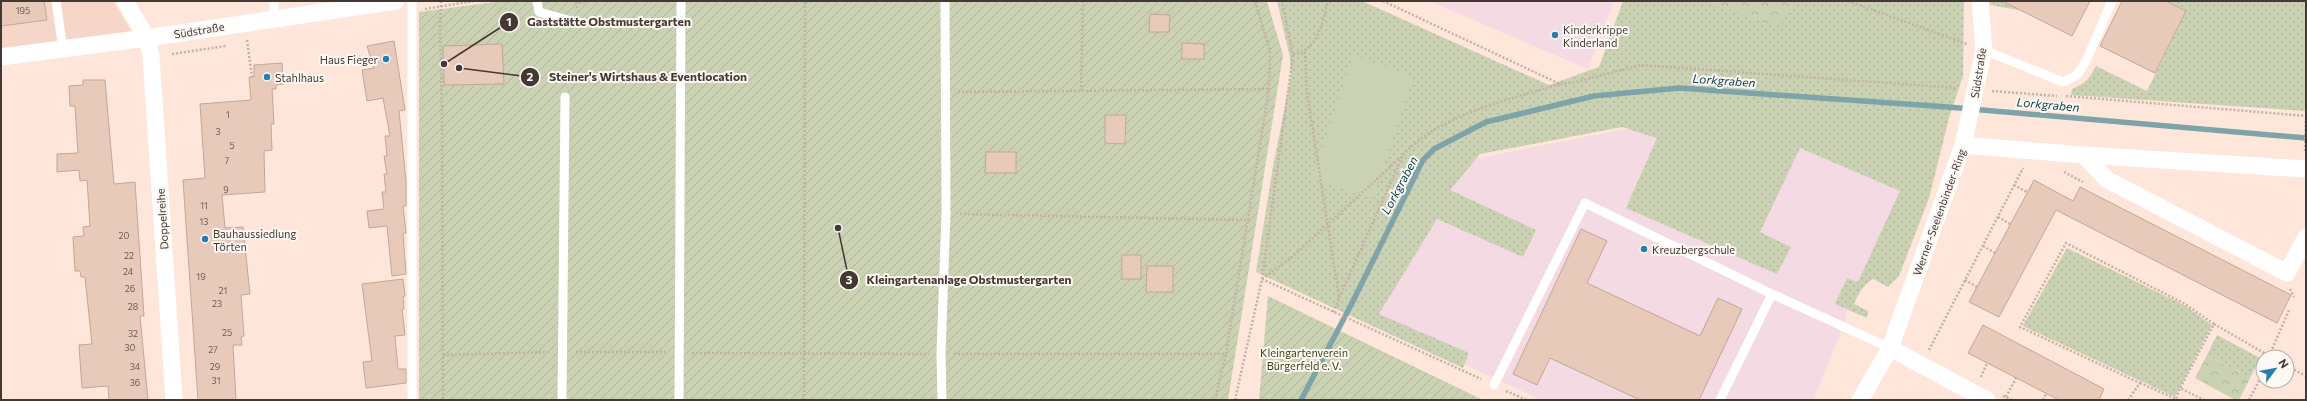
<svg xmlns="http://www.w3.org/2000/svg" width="2307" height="401" font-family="Commissioner,sans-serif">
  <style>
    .built { fill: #f5d6c8 }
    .education { fill: #f4dae2 }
    .grass { fill: url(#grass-dots) }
    .park { fill: url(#park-crowns) }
    .garden { fill: url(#garden-furrows) }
    .pitch { fill: #cad2b3 }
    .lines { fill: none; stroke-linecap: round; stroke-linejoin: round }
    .stream { stroke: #7ea4aa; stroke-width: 5.5 }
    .building { fill: #e7caba; stroke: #c2a697 }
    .path { stroke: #c5b0a6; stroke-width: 2.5; stroke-dasharray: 2 2; stroke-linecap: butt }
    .service { stroke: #fff; stroke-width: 9 }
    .minor { stroke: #fff; stroke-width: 17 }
    .poi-dot { fill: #247fac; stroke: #fef8f5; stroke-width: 1.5 }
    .labels { text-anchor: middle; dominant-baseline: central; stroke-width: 4; stroke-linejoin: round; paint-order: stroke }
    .number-label { font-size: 9px; fill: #6d5c54 }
    .poi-label { font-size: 11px; fill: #443832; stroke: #fef8f5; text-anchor: start }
    .street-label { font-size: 11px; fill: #443832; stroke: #fef8f5 }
    .park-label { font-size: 11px; fill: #3c4512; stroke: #fef8f5 }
    .water-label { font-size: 12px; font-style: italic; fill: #0d434c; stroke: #fef8f5 }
    .leader { fill: none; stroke: #443832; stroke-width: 1.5 }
    .callout-dot { fill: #443832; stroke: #fef8f5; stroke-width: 1.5 }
    .mark-label { font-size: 12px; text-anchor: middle; font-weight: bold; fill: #fff }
    .callout-label { font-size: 12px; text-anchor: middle; font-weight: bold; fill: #443832; stroke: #fef8f5; stroke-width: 4; stroke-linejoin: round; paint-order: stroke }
  </style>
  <defs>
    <pattern id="grass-dots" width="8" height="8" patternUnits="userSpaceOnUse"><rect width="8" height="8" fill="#cad2b3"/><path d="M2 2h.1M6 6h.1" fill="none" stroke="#afb59a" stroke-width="1.8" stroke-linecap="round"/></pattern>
    <pattern id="park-crowns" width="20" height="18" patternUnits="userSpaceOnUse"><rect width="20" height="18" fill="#cad2b3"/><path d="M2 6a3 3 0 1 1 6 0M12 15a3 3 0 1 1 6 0" fill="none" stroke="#afb59a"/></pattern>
    <pattern id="garden-furrows" width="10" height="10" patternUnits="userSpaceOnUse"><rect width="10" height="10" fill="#cad2b3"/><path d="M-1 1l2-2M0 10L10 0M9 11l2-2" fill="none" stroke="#afb59a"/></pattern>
  </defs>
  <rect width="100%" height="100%" fill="#ffe6da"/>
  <path class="built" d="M1,1H113L131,31L1,48Z"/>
  <path class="education" d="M1429,1H1614L1588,69Z
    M1655,123L1935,127L1847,311L1843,327L1813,400H1542L1370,321L1445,187L1474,159Z"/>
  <path class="grass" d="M1277,1H1362L1549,85L1599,67L1623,1H1964L1963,76L1949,118L1929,198L1899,276L1888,287L1873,279C1862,286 1859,293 1854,304L1868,311L1867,318L1835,304L1847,278L1858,282L1900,191L1800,148L1760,232L1791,247L1777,274L1626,208L1657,138L1622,127L1480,154L1450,190L1536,230L1523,257L1437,219L1379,314L1469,353L1463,368L1256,272L1273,166L1291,76L1290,58Z
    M1990,1H2022L2018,10L1990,5Z
    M2167,1H2306V111L2071,95L2072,89C2085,84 2090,78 2096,66L2147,91L2186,11Z
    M2067,248L2184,305L2212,325L2175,397L2023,326Z
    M2217,335L2260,358L2250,378L2207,355Z"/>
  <path class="park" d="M1714,1H1790L1797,4L1777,27L1712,4Z
    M2207,355L2250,378L2239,400H2235L2195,378Z"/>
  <path class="garden" d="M502,1H1267L1283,55L1228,400H419V12Z
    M1268,296L1483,400H1259Z"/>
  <path class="pitch" d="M1353,55L1414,76L1373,199L1312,178Z"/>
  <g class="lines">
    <path class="stream" d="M1301,400L1351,305L1423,160L1434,149L1486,122L1594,96L1679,88L1948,107L2306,138"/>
  </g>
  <path class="building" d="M1,1H44L47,20L1,26Z
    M2002,1H2090L2072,36Z
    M2122,1H2166L2186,11L2155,73L2100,46Z
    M1150,14L1170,15L1169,32H1149Z
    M394,41L405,110L399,111L406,181V206H403L406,233L403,234L406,274L392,276L387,226L369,228L367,211L384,209L382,192H386L384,174H387L384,156H387L385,136H390L383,98L367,101L362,70L374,68L367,46Z
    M1182,43L1204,44V59H1182Z
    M502,44L504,84L444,85L443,46Z
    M282,63L283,84L276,85V89H272L274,124H271L272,150L264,151L265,192L222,195L225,228L243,227L250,294L241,295L244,336L241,337L242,345H233L236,400H198L183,180L205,178L200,104L251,100L249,77H254V65Z
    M83,80H105L114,184L135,182L144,316H140L148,400H109L108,386L82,388L79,345L92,344L85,277H81L80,271H75L73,237L84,236L83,227L90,226L87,180L80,181L79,170L57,172V154L78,153L75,106H70L69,86L83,85Z
    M1105,115H1126L1125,144L1105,143Z
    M986,152H1016V173H985Z
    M2034,180L2073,201L2080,187L2291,295L2277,323L2056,210L1999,317L1969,302Z
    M1581,229L1607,241L1587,283L1700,336L1718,298L1742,309L1699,400H1640L1550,358L1537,385L1513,374Z
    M1122,255H1141V279H1122Z
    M1147,266H1173V292H1146Z
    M403,279L405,296L403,297L404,309H402L405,335L395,336L398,369H406V383L366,388L363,362L372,361L362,284Z
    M1983,325L2104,389L2099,400H2059L1968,353Z"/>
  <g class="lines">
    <path class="path" d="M441,1L440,30L442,110L443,400
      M1383,1L1560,84L1576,82L1641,65L1957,88
      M1848,1L1967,44
      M577,8L576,3L588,1
      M425,9L474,1
      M247,40L252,77
      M1305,52L1307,93L1339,297
      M172,54L226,46
      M1293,55C1319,48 1322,24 1328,1
      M1081,91L1083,1
      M1992,91L2057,96
      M958,92L1269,89
      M2066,96L2306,116
      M2305,151L2306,116
      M2064,172L2083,182
      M2014,185L2027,192
      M960,214L1247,220
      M1998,217L2010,224
      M1983,246L1995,253
      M1262,279L1481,379
      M1262,279L1291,258L1402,156
      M1965,280L1977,287
      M2290,289L2294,297
      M1333,312L1403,155C1440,114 1509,100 1560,84
      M2214,324L2271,357
      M1929,350L2023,168
      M576,352H667
      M692,353L929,354
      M954,354H1226L1269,89L1270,51L1255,1
      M443,355L549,352
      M2269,356L2289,310
      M2287,366L2306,376
      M1981,377L1987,363
      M2140,383L2176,399L2180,388
      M1506,391L1527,400
      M2003,396L2012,400
      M2006,397L2016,378
      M804,400L805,1
      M1215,400L1226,354
      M1235,400L1262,279L1293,55L1282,1
      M2043,400L2046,394
      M2128,400L2140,383L2020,327L2066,243L2185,304L2214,324L2180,388L2204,400
      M2249,400L2263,373"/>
    <path class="service" d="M56,1L63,49
      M412,1V400
      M537,1L539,12L579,23
      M274,18V1
      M1984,50L2063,82L2077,75L2086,61L2112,1
      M1494,385L1585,203L1772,294L1890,348
      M562,400L565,97
      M679,400L681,1
      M942,400L941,354L946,213L945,1
      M1720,400L1772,294"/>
    <path class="minor" d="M125,1L147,38L151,56L174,400
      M1,57L147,38L396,1
      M1963,145L1984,50L1980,1
      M2084,155L2106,179L2287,273L2306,237
      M1890,348L1987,400
      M1860,400L1890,348L1963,145L2084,155L2306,169"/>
  </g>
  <g class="poi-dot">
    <circle cx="1555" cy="35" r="4"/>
    <circle cx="386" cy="59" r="4"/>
    <circle cx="267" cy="77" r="4"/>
    <circle cx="205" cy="239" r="4"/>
    <circle cx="1644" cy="249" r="4"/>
  </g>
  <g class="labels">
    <g class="number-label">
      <text x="23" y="10">195</text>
      <text x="228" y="114">1</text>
      <text x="218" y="131">3</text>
      <text x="232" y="145">5</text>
      <text x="227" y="160">7</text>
      <text x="226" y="189">9</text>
      <text x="204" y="205">11</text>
      <text x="204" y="221">13</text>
      <text x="124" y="235">20</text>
      <text x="129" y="255">22</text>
      <text x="128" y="271">24</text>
      <text x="201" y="276">19</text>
      <text x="130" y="288">26</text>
      <text x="223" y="290">21</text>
      <text x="217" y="303">23</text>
      <text x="133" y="306">28</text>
      <text x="227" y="332">25</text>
      <text x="133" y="333">32</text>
      <text x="130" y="347">30</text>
      <text x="213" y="349">27</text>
      <text x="135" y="366">34</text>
      <text x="215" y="366">29</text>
      <text x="216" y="380">31</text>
      <text x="135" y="382">36</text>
    </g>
    <g class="poi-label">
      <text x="1563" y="29">Kinderkrippe<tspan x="1563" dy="13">Kinderland</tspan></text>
      <text x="378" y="59" text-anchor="end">Haus Fieger</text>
      <text x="275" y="77">Stahlhaus</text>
      <text x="213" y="233">Bauhaussiedlung<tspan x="213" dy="13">Törten</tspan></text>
      <text x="1652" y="249">Kreuzbergschule</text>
    </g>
    <g class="street-label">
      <text transform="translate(199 30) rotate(-9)">Südstraße</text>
      <text transform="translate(1978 73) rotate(-81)">Südstraße</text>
      <text transform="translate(1939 212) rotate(-70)">Werner-Seelenbinder-Ring</text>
      <text transform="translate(162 219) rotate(-94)">Doppelreihe</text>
    </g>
    <g class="park-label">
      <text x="1304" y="352">Kleingartenverein<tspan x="1304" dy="13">Bürgerfeld e. V.</tspan></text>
    </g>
    <g class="water-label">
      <text transform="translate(1724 80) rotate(4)">Lorkgraben</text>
      <text transform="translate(2048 104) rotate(5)">Lorkgraben</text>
      <text transform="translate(1399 185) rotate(-62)">Lorkgraben</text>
    </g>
  </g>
  <path class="leader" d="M444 64L509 22M459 68L530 77M838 228L849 280"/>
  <g class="callout-dot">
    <circle cx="444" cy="64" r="4"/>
    <circle cx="459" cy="68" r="4"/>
    <circle cx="838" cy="228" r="4"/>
    <circle cx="509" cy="22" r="10"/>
    <circle cx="530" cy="77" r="10"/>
    <circle cx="849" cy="280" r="10"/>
  </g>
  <g class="mark-label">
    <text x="509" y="26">1</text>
    <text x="530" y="81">2</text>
    <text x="849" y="284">3</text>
  </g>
  <g class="callout-label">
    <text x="609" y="26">Gaststätte Obstmustergarten</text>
    <text x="648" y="81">Steiner's Wirtshaus &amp; Eventlocation</text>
    <text x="969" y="284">Kleingartenanlage Obstmustergarten</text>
  </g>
  <rect width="2307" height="401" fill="none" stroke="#443832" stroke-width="4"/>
  <g transform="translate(2275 369) rotate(58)"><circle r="19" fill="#fef8f5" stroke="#b4aba7"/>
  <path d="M0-3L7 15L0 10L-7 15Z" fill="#247fac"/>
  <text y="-6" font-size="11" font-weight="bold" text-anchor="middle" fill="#443832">N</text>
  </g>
</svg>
